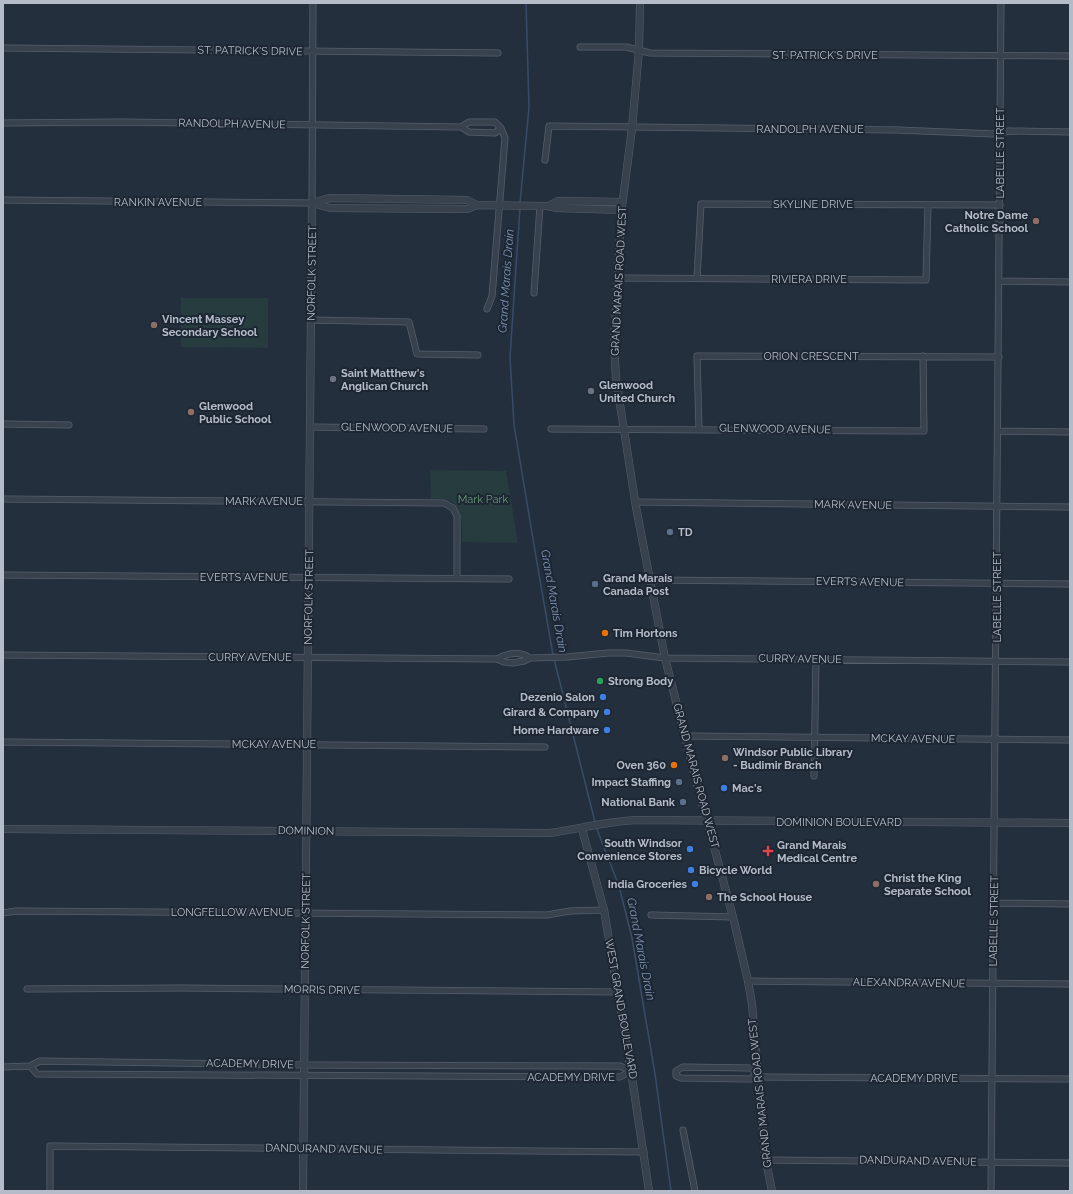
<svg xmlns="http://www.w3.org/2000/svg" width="1073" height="1194" font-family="Raleway,sans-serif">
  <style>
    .green { fill: #263c3f }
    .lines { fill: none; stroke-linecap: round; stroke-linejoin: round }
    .stream { stroke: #394c67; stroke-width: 1.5 }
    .minor-casing { stroke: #565f6c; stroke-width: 7 }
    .tertiary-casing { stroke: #565f6c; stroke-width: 8 }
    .minor { stroke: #38414e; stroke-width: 5.5 }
    .tertiary { stroke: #38414e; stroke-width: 7 }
    .education-dot { fill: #8d6e63; stroke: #1d2633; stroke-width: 1.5 }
    .worship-dot { fill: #6b7280; stroke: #1d2633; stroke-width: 1.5 }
    .service-dot { fill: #5c6f8a; stroke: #1d2633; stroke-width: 1.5 }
    .food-dot { fill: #e8710a; stroke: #1d2633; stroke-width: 1.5 }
    .leisure-dot { fill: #2e9e5b; stroke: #1d2633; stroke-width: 1.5 }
    .shop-dot { fill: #3f7fe0; stroke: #1d2633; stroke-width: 1.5 }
    .health-dot { fill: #e0444e; stroke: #1d2633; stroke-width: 1.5 }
    .labels { text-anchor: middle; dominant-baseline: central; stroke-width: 4; stroke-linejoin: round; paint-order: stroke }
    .street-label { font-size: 11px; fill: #b4bcc9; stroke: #1d2633 }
    .poi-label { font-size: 11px; font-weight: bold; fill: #b4bcc9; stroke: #1d2633; text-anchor: start }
    .park-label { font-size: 11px; fill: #6b9a76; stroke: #1d2633 }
    .water-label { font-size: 12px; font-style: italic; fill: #7c92b1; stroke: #1d2633 }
  </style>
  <rect width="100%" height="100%" fill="#242f3e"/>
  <path class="green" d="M181,298H268V348L181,347Z
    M430,470L506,471L518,543L462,542C462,529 464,505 447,500C443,498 436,499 431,499Z"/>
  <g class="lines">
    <path class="stream" d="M520,203L529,107L526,3
      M520,208L510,357L514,425L536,557L553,655
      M554,659L595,822
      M596,827L619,886L632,938L655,1074L671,1191"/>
    <g class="minor-casing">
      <path id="minor" d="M580,47H626L650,53L1070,56
        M3,48L498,53
        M3,123L122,122L461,127L469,132L495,133L501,128
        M461,127L469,122H495L501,128L505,138L492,296L487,309
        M545,160L549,126L898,130L994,134L1009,131L1070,132
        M3,200L312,203L313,3
        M618,278L926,280L928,205
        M697,278L701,204L1000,205
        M999,281L1070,282
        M534,293L540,206
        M311,320L409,322L417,354L478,355
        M3,424L69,425
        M310,427L484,429
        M551,429L924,431L923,356
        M699,429L697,356L999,357
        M998,431L1070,432
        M3,499L444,503L453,508L457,516V578
        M636,502L1070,507
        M3,575L509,579
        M650,580L1070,584
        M3,655L497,659L504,662L513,663L524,661L530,658L567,657L608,653H626L665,658L1070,662
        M497,659C507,653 520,651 530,658
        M685,736L1070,740
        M3,742L545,747
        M814,776L816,659
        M995,903L1070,904
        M3,913L16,911L547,915L570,911L604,910
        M651,915L733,917
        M748,981L1070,984
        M27,989L182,988L618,992
        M30,1066L37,1074L620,1077L631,1071
        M3,1067L30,1066L40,1061L304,1065L620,1066L631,1071
        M683,1067L750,1068L757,1073L751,1079L681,1078L676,1076V1071Z
        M758,1077L1070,1079
        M683,1130L695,1191
        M765,1160L1070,1163
        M50,1191V1146L644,1152
        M991,1191L1001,3"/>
    </g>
    <g class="tertiary-casing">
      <path id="tertiary" d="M640,3L639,50L632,128L621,215L614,343L616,379L636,507L665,658L697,784L733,917L748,981L752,1004L765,1156L772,1191
        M312,203L330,208L467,209L477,205L548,206L557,208L622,210
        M312,203L329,198L467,200L477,205
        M548,206L558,201L622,202
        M3,829L550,833C579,829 608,821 638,820L1070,823
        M582,829L604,910L631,1071L649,1191
        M303,1191L312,203"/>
    </g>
    <use href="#minor" class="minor"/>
    <use href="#tertiary" class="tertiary"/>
  </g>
  <g class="education-dot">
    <circle cx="1036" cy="221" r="4"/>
    <circle cx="154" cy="325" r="4"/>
    <circle cx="191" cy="412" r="4"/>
    <circle cx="725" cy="758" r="4"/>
    <circle cx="876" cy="884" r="4"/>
    <circle cx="709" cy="897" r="4"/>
  </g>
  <g class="worship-dot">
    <circle cx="333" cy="379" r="4"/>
    <circle cx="591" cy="391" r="4"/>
  </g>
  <g class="service-dot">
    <circle cx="670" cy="532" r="4"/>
    <circle cx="595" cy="584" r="4"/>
    <circle cx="679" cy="782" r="4"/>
    <circle cx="683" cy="802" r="4"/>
  </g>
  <g class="food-dot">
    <circle cx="605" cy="633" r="4"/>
    <circle cx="674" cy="765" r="4"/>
  </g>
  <circle class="leisure-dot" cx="600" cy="681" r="4"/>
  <g class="shop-dot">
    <circle cx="603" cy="697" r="4"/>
    <circle cx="607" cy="712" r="4"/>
    <circle cx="607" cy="730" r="4"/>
    <circle cx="724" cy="788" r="4"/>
    <circle cx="690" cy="849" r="4"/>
    <circle cx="691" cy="870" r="4"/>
    <circle cx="695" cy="884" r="4"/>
  </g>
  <path class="health-dot" d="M766 845h4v4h4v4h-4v4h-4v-4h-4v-4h4z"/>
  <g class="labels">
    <g class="street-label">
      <text transform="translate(250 51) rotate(1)">ST. PATRICK'S DRIVE</text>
      <text x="825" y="55">ST. PATRICK'S DRIVE</text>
      <text transform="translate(232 124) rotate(1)">RANDOLPH AVENUE</text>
      <text x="810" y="129">RANDOLPH AVENUE</text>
      <text transform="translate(1000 153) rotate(-90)">LABELLE STREET</text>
      <text x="158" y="202">RANKIN AVENUE</text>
      <text x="813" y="204">SKYLINE DRIVE</text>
      <text transform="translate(312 273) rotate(-89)">NORFOLK STREET</text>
      <text x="809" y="279">RIVIERA DRIVE</text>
      <text transform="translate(619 281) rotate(-87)">GRAND MARAIS ROAD WEST</text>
      <text x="811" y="356">ORION CRESCENT</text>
      <text transform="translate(397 428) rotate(1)">GLENWOOD AVENUE</text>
      <text transform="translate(775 429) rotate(1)">GLENWOOD AVENUE</text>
      <text x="264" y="501">MARK AVENUE</text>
      <text transform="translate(853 505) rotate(1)">MARK AVENUE</text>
      <text x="244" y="577">EVERTS AVENUE</text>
      <text transform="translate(860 582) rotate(1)">EVERTS AVENUE</text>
      <text transform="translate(309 597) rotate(-89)">NORFOLK STREET</text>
      <text transform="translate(997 597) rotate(-90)">LABELLE STREET</text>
      <text x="250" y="657">CURRY AVENUE</text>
      <text transform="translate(800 659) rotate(1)">CURRY AVENUE</text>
      <text transform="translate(913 739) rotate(1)">MCKAY AVENUE</text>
      <text x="274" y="744">MCKAY AVENUE</text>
      <text transform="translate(696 776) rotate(75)">GRAND MARAIS ROAD WEST</text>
      <text x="839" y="822">DOMINION BOULEVARD</text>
      <text transform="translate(306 831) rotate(1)">DOMINION</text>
      <text x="232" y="912">LONGFELLOW AVENUE</text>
      <text transform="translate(306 921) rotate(-89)">NORFOLK STREET</text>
      <text transform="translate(994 921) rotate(-89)">LABELLE STREET</text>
      <text transform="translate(909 983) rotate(1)">ALEXANDRA AVENUE</text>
      <text transform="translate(322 990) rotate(1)">MORRIS DRIVE</text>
      <text transform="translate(621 1009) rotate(80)">WEST GRAND BOULEVARD</text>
      <text transform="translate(250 1064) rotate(1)">ACADEMY DRIVE</text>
      <text x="571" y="1077">ACADEMY DRIVE</text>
      <text x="914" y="1078">ACADEMY DRIVE</text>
      <text transform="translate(760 1093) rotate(-96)">GRAND MARAIS ROAD WEST</text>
      <text transform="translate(324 1149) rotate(1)">DANDURAND AVENUE</text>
      <text transform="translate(918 1161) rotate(1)">DANDURAND AVENUE</text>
    </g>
    <g class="poi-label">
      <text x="1028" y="215" text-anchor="end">Notre Dame<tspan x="1028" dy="13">Catholic School</tspan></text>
      <text x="162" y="319">Vincent Massey<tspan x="162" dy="13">Secondary School</tspan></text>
      <text x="341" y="373">Saint Matthew's<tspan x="341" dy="13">Anglican Church</tspan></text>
      <text x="599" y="385">Glenwood<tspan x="599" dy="13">United Church</tspan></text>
      <text x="199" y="406">Glenwood<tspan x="199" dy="13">Public School</tspan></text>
      <text x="678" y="532">TD</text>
      <text x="603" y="578">Grand Marais<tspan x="603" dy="13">Canada Post</tspan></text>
      <text x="613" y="633">Tim Hortons</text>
      <text x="608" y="681">Strong Body</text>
      <text x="595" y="697" text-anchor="end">Dezenio Salon</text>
      <text x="599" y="712" text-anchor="end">Girard &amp; Company</text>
      <text x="599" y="730" text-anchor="end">Home Hardware</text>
      <text x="733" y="752">Windsor Public Library<tspan x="733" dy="13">- Budimir Branch</tspan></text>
      <text x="666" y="765" text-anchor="end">Oven 360</text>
      <text x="671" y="782" text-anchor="end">Impact Staffing</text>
      <text x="732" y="788">Mac's</text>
      <text x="675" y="802" text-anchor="end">National Bank</text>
      <text x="682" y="843" text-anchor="end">South Windsor<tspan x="682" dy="13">Convenience Stores</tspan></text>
      <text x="777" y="845">Grand Marais<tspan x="777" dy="13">Medical Centre</tspan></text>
      <text x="699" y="870">Bicycle World</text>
      <text x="884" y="878">Christ the King<tspan x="884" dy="13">Separate School</tspan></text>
      <text x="687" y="884" text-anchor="end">India Groceries</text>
      <text x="717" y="897">The School House</text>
    </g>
    <g class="park-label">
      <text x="483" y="499">Mark Park</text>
    </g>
    <g class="water-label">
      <text transform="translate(506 281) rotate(-86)">Grand Marais Drain</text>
      <text transform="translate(554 601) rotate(80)">Grand Marais Drain</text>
      <text transform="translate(641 949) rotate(79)">Grand Marais Drain</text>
    </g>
  </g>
  <rect width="1073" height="1194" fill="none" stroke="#b4bcc9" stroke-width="8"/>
</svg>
